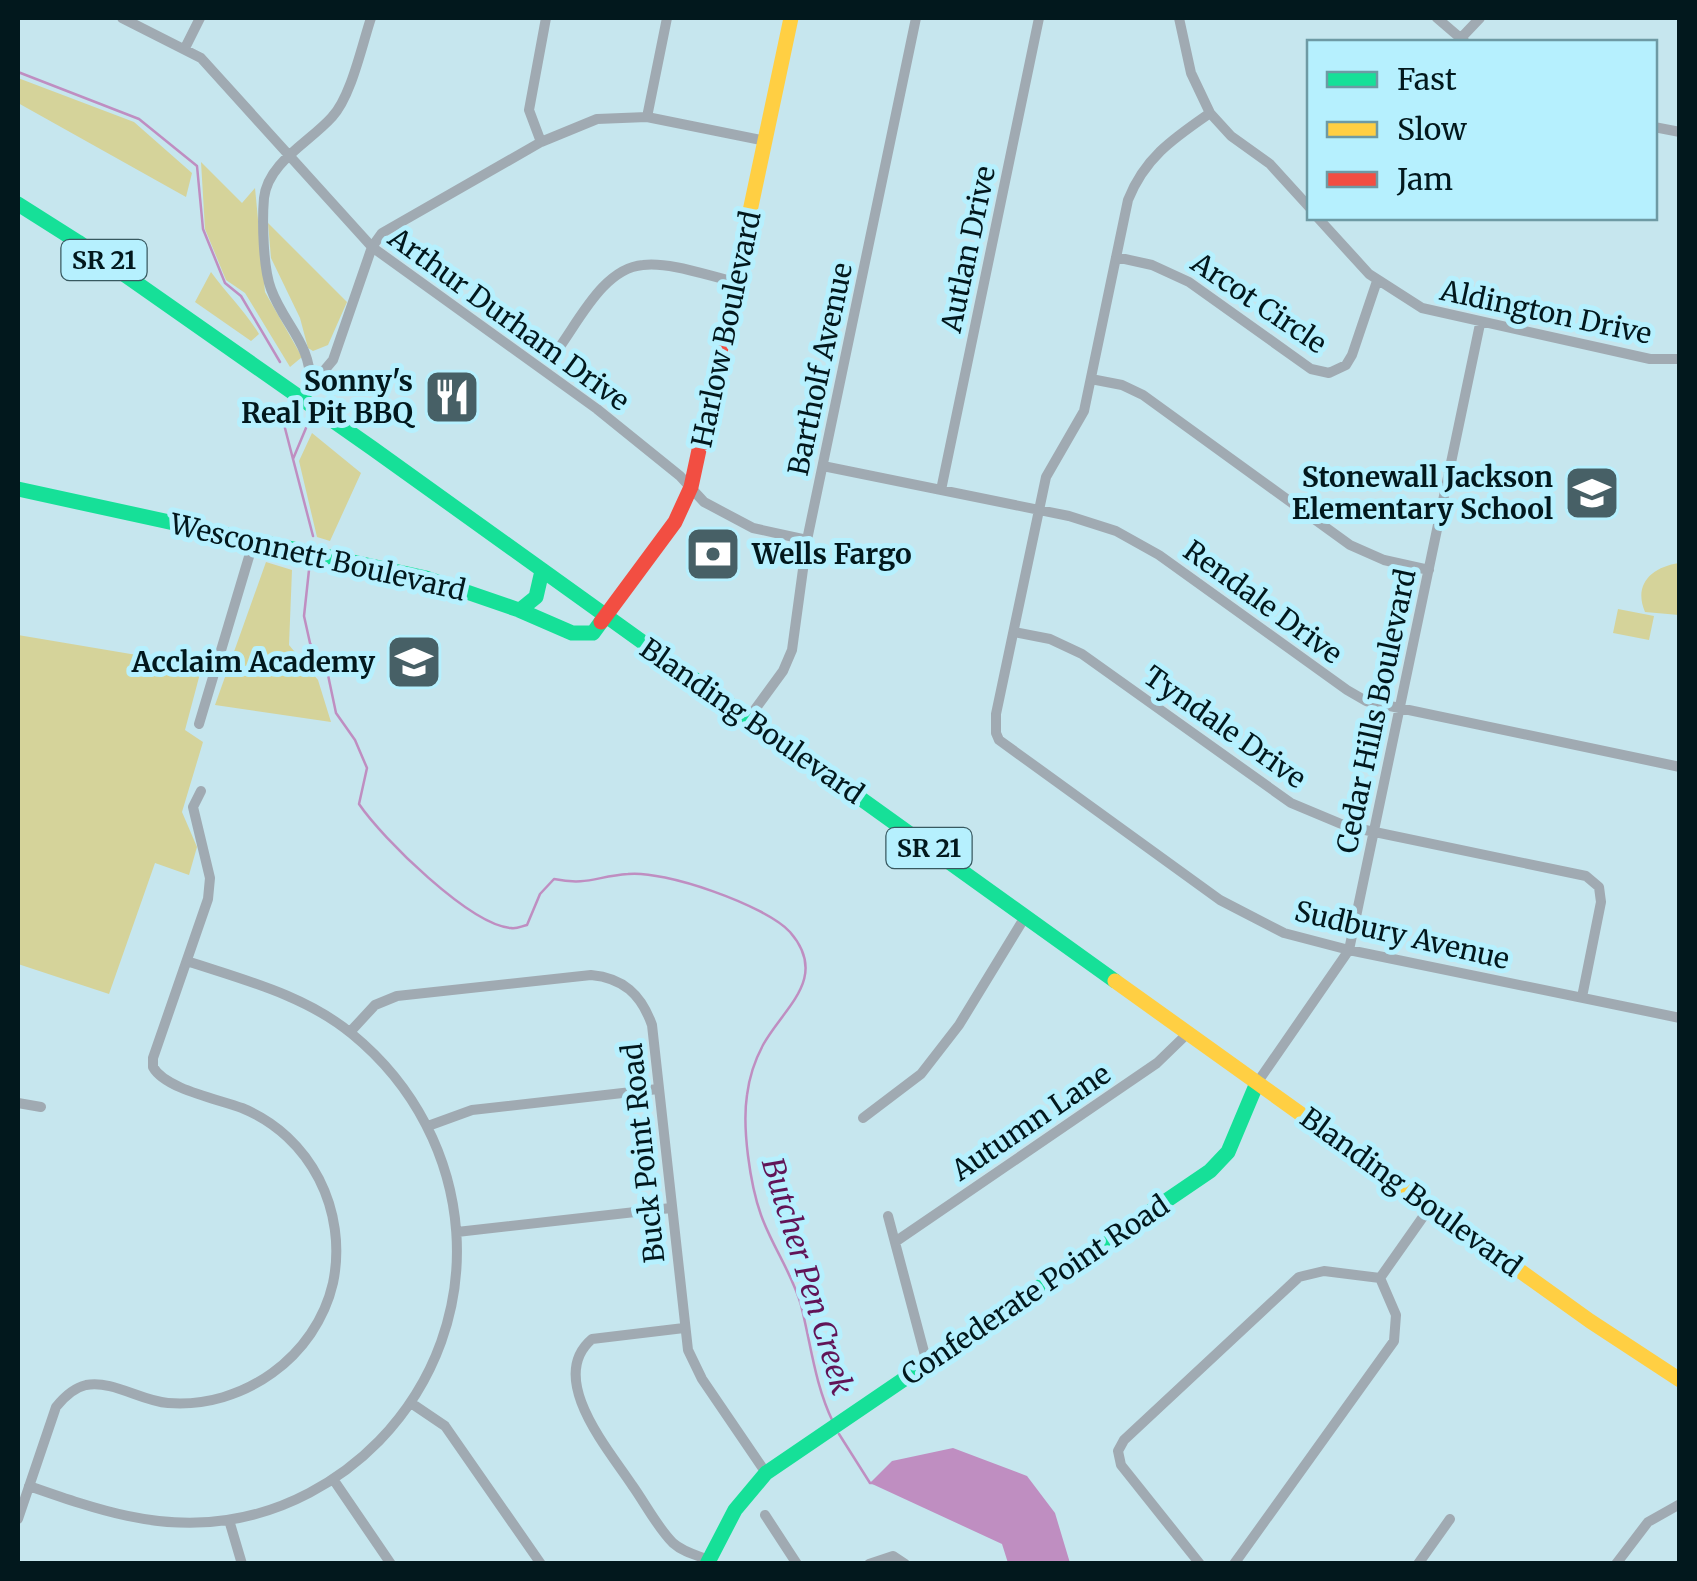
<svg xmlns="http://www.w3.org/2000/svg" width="1697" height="1581" font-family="Merriweather,serif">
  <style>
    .green { fill: #d5d39a }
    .water { fill: #bf8ec1 }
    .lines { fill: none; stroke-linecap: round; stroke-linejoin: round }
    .stream { stroke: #bf8ec1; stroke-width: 2.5 }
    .street { stroke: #a0aab2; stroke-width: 10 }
    .fast { stroke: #16e098; stroke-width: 15 }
    .slow { stroke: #ffcf43; stroke-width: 15 }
    .jam { stroke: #f24e42; stroke-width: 15 }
    .labels { text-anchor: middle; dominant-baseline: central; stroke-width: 10; stroke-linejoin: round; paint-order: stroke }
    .shield { fill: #b6f0fe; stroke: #385960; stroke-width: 2.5 }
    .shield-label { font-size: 25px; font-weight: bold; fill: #02181d }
    .street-label { font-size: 28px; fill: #02181d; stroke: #b6f0fe }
    .poi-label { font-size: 28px; font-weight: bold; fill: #02181d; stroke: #b6f0fe; text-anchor: end }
    .water-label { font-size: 30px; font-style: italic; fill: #611457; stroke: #b6f0fe }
  </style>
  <rect width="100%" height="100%" fill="#c6e6ee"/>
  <path class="green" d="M18,78L134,122L192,173L186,197L18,103Z
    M201,162L242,203L255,188L265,292L302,357L290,367L245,293L226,280L205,229Z
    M268,223L347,302L328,345L313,351L308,348L300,318L271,258Z
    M211,272C227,294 245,311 259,334L251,341L195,302Z
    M312,433L361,473L330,541L317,537L299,461Z
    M266,562L292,570L289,645L318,680L331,722L215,705Z
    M1679,563V615L1645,612C1633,584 1652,567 1679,563Z
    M1618,609L1654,616L1649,640L1613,633Z
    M18,635L202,666L185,730L203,742L182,812L197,847L189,875L155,863L109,994L18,964Z"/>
  <path class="water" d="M953,1448L1027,1476L1055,1513L1070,1563H1008L1002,1544L870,1483L892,1461Z"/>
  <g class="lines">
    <path class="stream" d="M18,72L139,119L197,166L203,229L225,283L241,296L280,362
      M280,409L313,536
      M293,459L306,428
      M309,570L304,616L310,643L328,675L336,713L355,740L367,768L359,804C382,838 470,925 511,928C517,929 522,926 527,925L540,894L554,879C588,886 597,876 628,874C664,870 765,905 790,932C830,978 783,1008 763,1045C755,1060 749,1079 747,1095C742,1128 750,1184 761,1215C772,1246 792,1273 801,1305C811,1345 815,1385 833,1422
      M839,1434L870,1483H874"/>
    <path class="street" d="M122,18L201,58L372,247L597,409L680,476L704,502L753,528L807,540
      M1179,18L1191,73L1210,113L1231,136L1270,164L1310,208
      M1437,18L1465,42
      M1461,38L1480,18
      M185,48L200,18
      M1210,113C1174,138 1145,157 1128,200L1084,411L1046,477L996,714V733L999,740L1220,900L1284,933L1349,950L1680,1018
      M647,117L667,18
      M1654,127L1680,132
      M541,142L529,110L546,18
      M1318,218L1369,274L1422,308L1650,359H1680
      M1116,257L1152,265L1189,282L1311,369L1329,373L1346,365L1352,355L1377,281
      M556,352C578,323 603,268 643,265C672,262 708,276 736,282
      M1091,379L1122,385L1143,395L1350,545L1384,560L1429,570
      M312,385L333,360L372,247L382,233L541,142L597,119L647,117L766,141
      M310,387C313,345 284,325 271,289C263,268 262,221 264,198C268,162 310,142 332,117C351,97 362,45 371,18
      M823,466L1069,516L1116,531L1159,555L1347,690L1366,701L1680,767
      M941,490L1039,18
      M1014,632L1050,639L1082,654L1291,803L1346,826L1586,876L1599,887L1601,902L1582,997
      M748,719L783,671L792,650L807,540L916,18
      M199,724L254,540
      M350,1032L375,1005L397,996L591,975C623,978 641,994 652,1025L688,1350L702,1379L766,1473
      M1257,1083L1349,950L1480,324
      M18,1103L41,1107
      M863,1118L921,1074L959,1025L1025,917
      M428,1126L472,1110L658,1089
      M888,1216L927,1363
      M457,1232L671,1208
      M895,1242L1157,1063L1188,1033
      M1380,1278L1430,1207
      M684,1328L592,1339C546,1378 609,1450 632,1485C645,1503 657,1527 673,1543C683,1552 696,1555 709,1560
      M411,1403L445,1426L541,1564
      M333,1479L391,1564
      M29,1486C95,1509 157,1531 227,1520C284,1512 339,1482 379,1441C494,1322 479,1138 352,1034C305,995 244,980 187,961
      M765,1515L797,1564
      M18,1519L56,1407C64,1397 73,1388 86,1385C113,1380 141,1401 168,1403C243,1409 316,1357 333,1283C348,1211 311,1136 242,1108C218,1099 165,1089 153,1067V1058L208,899L210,878L193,807L201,791
      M229,1520L242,1564
      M869,1564L893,1556L905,1564
      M1200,1564L1121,1465L1118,1451L1124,1440L1299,1277L1324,1271L1380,1278
      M1234,1564L1394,1341L1396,1315L1380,1278
      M1418,1564L1450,1519
      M1616,1564L1648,1522L1680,1504"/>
    <path class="fast" d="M18,204L78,242L372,448L1115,981
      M18,489L426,578L519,610L572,633H593L601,622
      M520,610L536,597L542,571
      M707,1564L735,1510L766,1473L1210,1171L1228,1152L1257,1083"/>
    <path class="slow" d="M722,343L791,18
      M1115,981L1590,1321L1680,1380"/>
    <path class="jam" d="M601,622L675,522L691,487L722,343"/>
  </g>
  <defs>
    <g id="restaurant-square" transform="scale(2.875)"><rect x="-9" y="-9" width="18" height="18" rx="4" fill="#476066" stroke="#b6f0fe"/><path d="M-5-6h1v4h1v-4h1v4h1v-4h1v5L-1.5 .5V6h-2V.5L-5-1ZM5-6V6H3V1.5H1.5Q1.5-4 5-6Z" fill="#fff"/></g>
    <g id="school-square" transform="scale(2.875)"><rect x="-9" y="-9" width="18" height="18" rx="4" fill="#476066" stroke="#b6f0fe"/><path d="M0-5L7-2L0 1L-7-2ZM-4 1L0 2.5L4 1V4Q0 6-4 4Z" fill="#fff"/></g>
    <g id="bank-square" transform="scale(2.875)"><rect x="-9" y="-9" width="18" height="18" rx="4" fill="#476066" stroke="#b6f0fe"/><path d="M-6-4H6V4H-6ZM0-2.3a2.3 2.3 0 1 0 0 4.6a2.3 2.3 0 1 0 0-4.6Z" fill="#fff"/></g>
  </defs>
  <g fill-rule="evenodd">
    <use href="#restaurant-square" x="452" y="397"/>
    <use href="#school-square" x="1592" y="493"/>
    <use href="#bank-square" x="713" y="554"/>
    <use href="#school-square" x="414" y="662"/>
  </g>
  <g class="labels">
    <g class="shield">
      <rect x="61.5" y="240" width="85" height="40" rx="8"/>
      <rect x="886.5" y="828" width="85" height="40" rx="8"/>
    </g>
    <g class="shield-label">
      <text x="104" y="260">SR 21</text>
      <text x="929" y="848">SR 21</text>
    </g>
    <g class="street-label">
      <text transform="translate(968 249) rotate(-78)">Autlan Drive</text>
      <text transform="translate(1259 303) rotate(34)">Arcot Circle</text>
      <text transform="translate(1546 312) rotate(12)">Aldington Drive</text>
      <text transform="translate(509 319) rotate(36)">Arthur Durham Drive</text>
      <text transform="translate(726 329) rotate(-78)">Harlow Boulevard</text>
      <text transform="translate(820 369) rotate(-78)">Bartholf Avenue</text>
      <text transform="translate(318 557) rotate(13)">Wesconnett Boulevard</text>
      <text transform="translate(1263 602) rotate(36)">Rendale Drive</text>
      <text transform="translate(1376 711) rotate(-78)">Cedar Hills Boulevard</text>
      <text transform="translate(752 721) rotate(35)">Blanding Boulevard</text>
      <text transform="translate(1225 727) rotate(35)">Tyndale Drive</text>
      <text transform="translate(1402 935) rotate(13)">Sudbury Avenue</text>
      <text transform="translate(1031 1122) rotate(-34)">Autumn Lane</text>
      <text transform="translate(643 1153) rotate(-96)">Buck Point Road</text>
      <text transform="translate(1411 1192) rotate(36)">Blanding Boulevard</text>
      <text transform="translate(1035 1290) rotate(-34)">Confederate Point Road</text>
    </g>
    <g class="poi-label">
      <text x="413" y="381">Sonny's<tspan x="413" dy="32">Real Pit BBQ</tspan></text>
      <text x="1553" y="477">Stonewall Jackson<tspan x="1553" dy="32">Elementary School</tspan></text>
      <text x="752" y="554" text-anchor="start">Wells Fargo</text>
      <text x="375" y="662">Acclaim Academy</text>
    </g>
    <g class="water-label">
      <text transform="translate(808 1276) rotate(73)">Butcher Pen Creek</text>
    </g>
  </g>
  <rect width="1697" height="1581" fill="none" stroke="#02181d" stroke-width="40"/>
  <rect x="1307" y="40" width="350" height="180" fill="#b6f0fe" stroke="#6e9aa4" stroke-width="2.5"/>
  <rect x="1327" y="72" width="50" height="15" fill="#16e098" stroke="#6e9aa4" stroke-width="2.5"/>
  <text x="1397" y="90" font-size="30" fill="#02181d">Fast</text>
  <rect x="1327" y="122" width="50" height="15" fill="#ffcf43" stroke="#6e9aa4" stroke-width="2.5"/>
  <text x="1397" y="140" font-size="30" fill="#02181d">Slow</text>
  <rect x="1327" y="172" width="50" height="15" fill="#f24e42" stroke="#6e9aa4" stroke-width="2.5"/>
  <text x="1397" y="190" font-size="30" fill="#02181d">Jam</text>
</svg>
